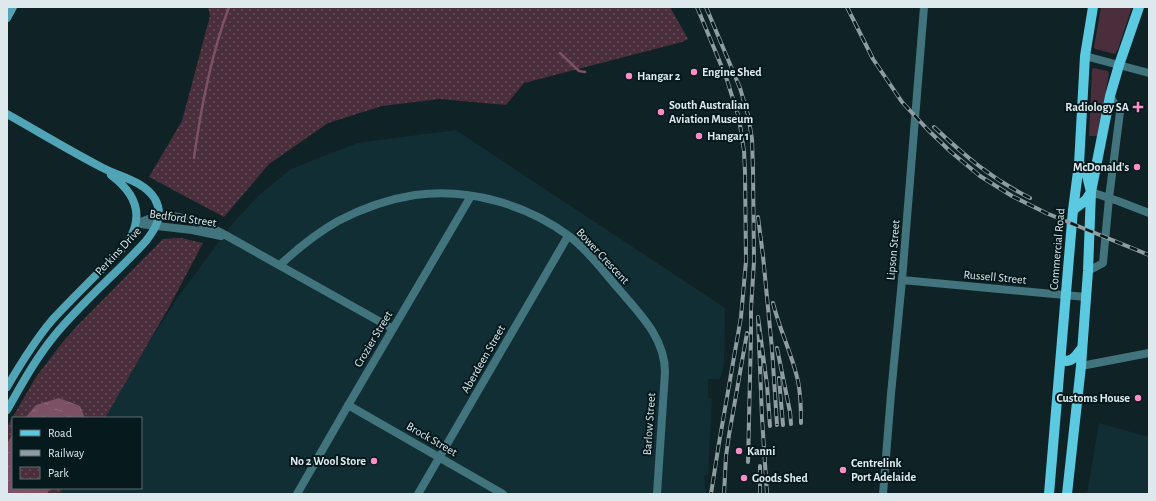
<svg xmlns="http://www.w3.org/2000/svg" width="1156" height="501" font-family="'Alegreya Sans',sans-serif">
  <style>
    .built { fill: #112e34 }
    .green { fill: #4b2e3c }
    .park { fill: url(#park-dots) }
    .water { fill: url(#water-ripples) }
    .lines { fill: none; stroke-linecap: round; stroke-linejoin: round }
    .stream { stroke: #7c5166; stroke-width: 2.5 }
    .street { stroke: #42747e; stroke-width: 8 }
    .secondary { stroke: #51a4b5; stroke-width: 8 }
    .primary { stroke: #5bcae0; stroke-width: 10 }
    .rail-casing { stroke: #8f9da1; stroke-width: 4 }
    .rail { stroke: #06191d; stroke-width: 2.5; stroke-dasharray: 8; stroke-linecap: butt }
    .poi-dot { fill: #fa8fc6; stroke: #06191d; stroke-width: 1.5 }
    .labels { text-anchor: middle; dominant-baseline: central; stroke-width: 4; stroke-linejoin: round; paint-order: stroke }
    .poi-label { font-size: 12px; font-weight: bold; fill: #dde9ec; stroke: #06191d; text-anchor: start }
    .street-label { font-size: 12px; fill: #dde9ec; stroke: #06191d }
  </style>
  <defs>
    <pattern id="park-dots" width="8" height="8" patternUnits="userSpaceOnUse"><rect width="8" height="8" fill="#4b2e3c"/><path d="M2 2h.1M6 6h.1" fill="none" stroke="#644c58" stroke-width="1.8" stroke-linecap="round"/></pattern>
    <pattern id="water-ripples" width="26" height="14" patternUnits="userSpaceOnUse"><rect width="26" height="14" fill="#7c5166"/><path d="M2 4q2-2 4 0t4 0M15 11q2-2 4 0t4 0" fill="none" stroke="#8e6a7c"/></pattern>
  </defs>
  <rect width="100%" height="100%" fill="#0f2226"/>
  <path class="built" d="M456,130L725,308L724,364L722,373L720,379H708V398H712L708,474L704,476L706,494H53L57,488H141V418H101L176,300L232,224L259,195L291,169L357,143Z
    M1099,423L1149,437V494H1087Z"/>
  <path class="green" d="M1101,7H1132L1118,49L1115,54L1095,49L1094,47Z
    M1094,68L1108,71L1109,74L1097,136H1089L1092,69Z"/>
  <path class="park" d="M208,7H670L688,39L682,42L524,83L506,105L440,99L382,106L328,123L269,164L224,217L149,177L182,121L210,16Z
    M181,238L203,243L168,309L105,418H13V488H63L59,494H7V427L36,377L62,343L77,326L163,239Z"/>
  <path class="water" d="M59,398L80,406L85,418H25L36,405Z
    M13,433V488H50L47,494H7V444Z"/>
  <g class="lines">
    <path class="stream" d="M560,53L579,71L585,72
      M194,158C201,107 211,55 229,7"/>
    <path class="street" d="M1085,56L1149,73
      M1091,192L1118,201L1149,213
      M136,224C143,221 152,217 160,216C180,214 202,223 220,232L393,329
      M140,224L192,230L221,236
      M280,265C297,249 317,233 338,221C361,209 389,199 415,195C469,188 526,204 569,236C588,250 602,270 617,287C638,312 665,337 665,372L657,494
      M1088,271L1103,263L1109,198L1120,112L1110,96
      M902,280L1086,297
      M1081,366L1149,353
      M348,405L503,494
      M297,494L350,402L471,196
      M418,494L568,236
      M883,494L891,394L902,280L924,7"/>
    <path class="secondary" d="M7,18L13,7
      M7,114C39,132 70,151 103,168C120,177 144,181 155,199C164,215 156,228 146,241C117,273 83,301 55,335C36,358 22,384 7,410
      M7,387C21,363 35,340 53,319C70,301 87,284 104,267C116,255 131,243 135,226C141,204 127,187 111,175"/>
    <path class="primary" d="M1073,210L1086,200L1091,192L1086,171L1079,164
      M1061,361C1073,362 1075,357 1082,348
      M1049,494L1073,210L1079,164L1085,56L1093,7
      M1067,494L1081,366L1088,271L1091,192L1110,96L1119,65L1139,7"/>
    <g class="rail-casing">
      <path id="rail" d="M697,7L726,77L739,118L744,151L745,172L746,261L741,317L719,443L711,494
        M706,7L740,88L748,115L752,139L753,171L754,261L751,309V335L748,462
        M847,7L873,59L902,102L928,130L951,152L980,176L1012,196L1046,213L1149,255
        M934,127C965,156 992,179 1030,198
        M758,217L763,256L772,349L777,425
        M773,303C779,328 791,352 797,377C801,392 801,408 801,423
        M777,348L790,412L791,424
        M779,378L783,425
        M724,494L726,456L729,435L747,333
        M760,494V466
        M767,494L762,418L758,317L767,385L770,426"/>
    </g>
    <use href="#rail" class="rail"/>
  </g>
  <g class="poi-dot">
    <circle cx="694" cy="72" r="4"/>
    <circle cx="629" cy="76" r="4"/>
    <path d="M1136 101h4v4h4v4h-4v4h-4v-4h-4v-4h4z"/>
    <circle cx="661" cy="112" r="4"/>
    <circle cx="699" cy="136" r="4"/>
    <circle cx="1137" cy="167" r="4"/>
    <circle cx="1138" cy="398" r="4"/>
    <circle cx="739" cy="451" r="4"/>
    <circle cx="374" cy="461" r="4"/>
    <circle cx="843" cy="470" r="4"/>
    <circle cx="744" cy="478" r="4"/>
  </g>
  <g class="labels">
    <g class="poi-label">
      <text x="702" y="72">Engine Shed</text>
      <text x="637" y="76">Hangar 2</text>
      <text x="669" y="105">South Australian<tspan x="669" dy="14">Aviation Museum</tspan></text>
      <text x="1129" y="107" text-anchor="end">Radiology SA</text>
      <text x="707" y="136">Hangar 1</text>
      <text x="1129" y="167" text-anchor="end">McDonald's</text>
      <text x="1130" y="398" text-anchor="end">Customs House</text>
      <text x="747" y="451">Kanni</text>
      <text x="366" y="461" text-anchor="end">No 2 Wool Store</text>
      <text x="851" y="463">Centrelink<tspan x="851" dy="14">Port Adelaide</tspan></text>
      <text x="752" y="478">Goods Shed</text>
    </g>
    <g class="street-label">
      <text transform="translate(183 218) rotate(8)">Bedford Street</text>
      <text transform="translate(1057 249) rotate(-85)">Commercial Road</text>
      <text transform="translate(893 250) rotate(-85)">Lipson Street</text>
      <text transform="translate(118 251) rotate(-47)">Perkins Drive</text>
      <text transform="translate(603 256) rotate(47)">Bower Crescent</text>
      <text transform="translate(995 277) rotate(5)">Russell Street</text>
      <text transform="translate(373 339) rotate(-59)">Crozier Street</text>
      <text transform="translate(483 359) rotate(-60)">Aberdeen Street</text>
      <text transform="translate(649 424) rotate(-86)">Barlow Street</text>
      <text transform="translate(432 439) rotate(30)">Brock Street</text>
    </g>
  </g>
  <rect width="1156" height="501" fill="none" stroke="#dde9ec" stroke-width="16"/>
  <rect x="12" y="417" width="130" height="72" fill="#06191d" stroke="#5c6c70"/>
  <rect x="20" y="430" width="20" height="6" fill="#5bcae0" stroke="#5c6c70"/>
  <text x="48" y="437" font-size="12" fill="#dde9ec">Road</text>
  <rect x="20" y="450" width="20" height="6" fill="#8f9da1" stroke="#5c6c70"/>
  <text x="48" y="457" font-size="12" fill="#dde9ec">Railway</text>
  <rect x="20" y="467" width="20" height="12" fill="url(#park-dots)" stroke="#5c6c70"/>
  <text x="48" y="477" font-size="12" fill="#dde9ec">Park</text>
</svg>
